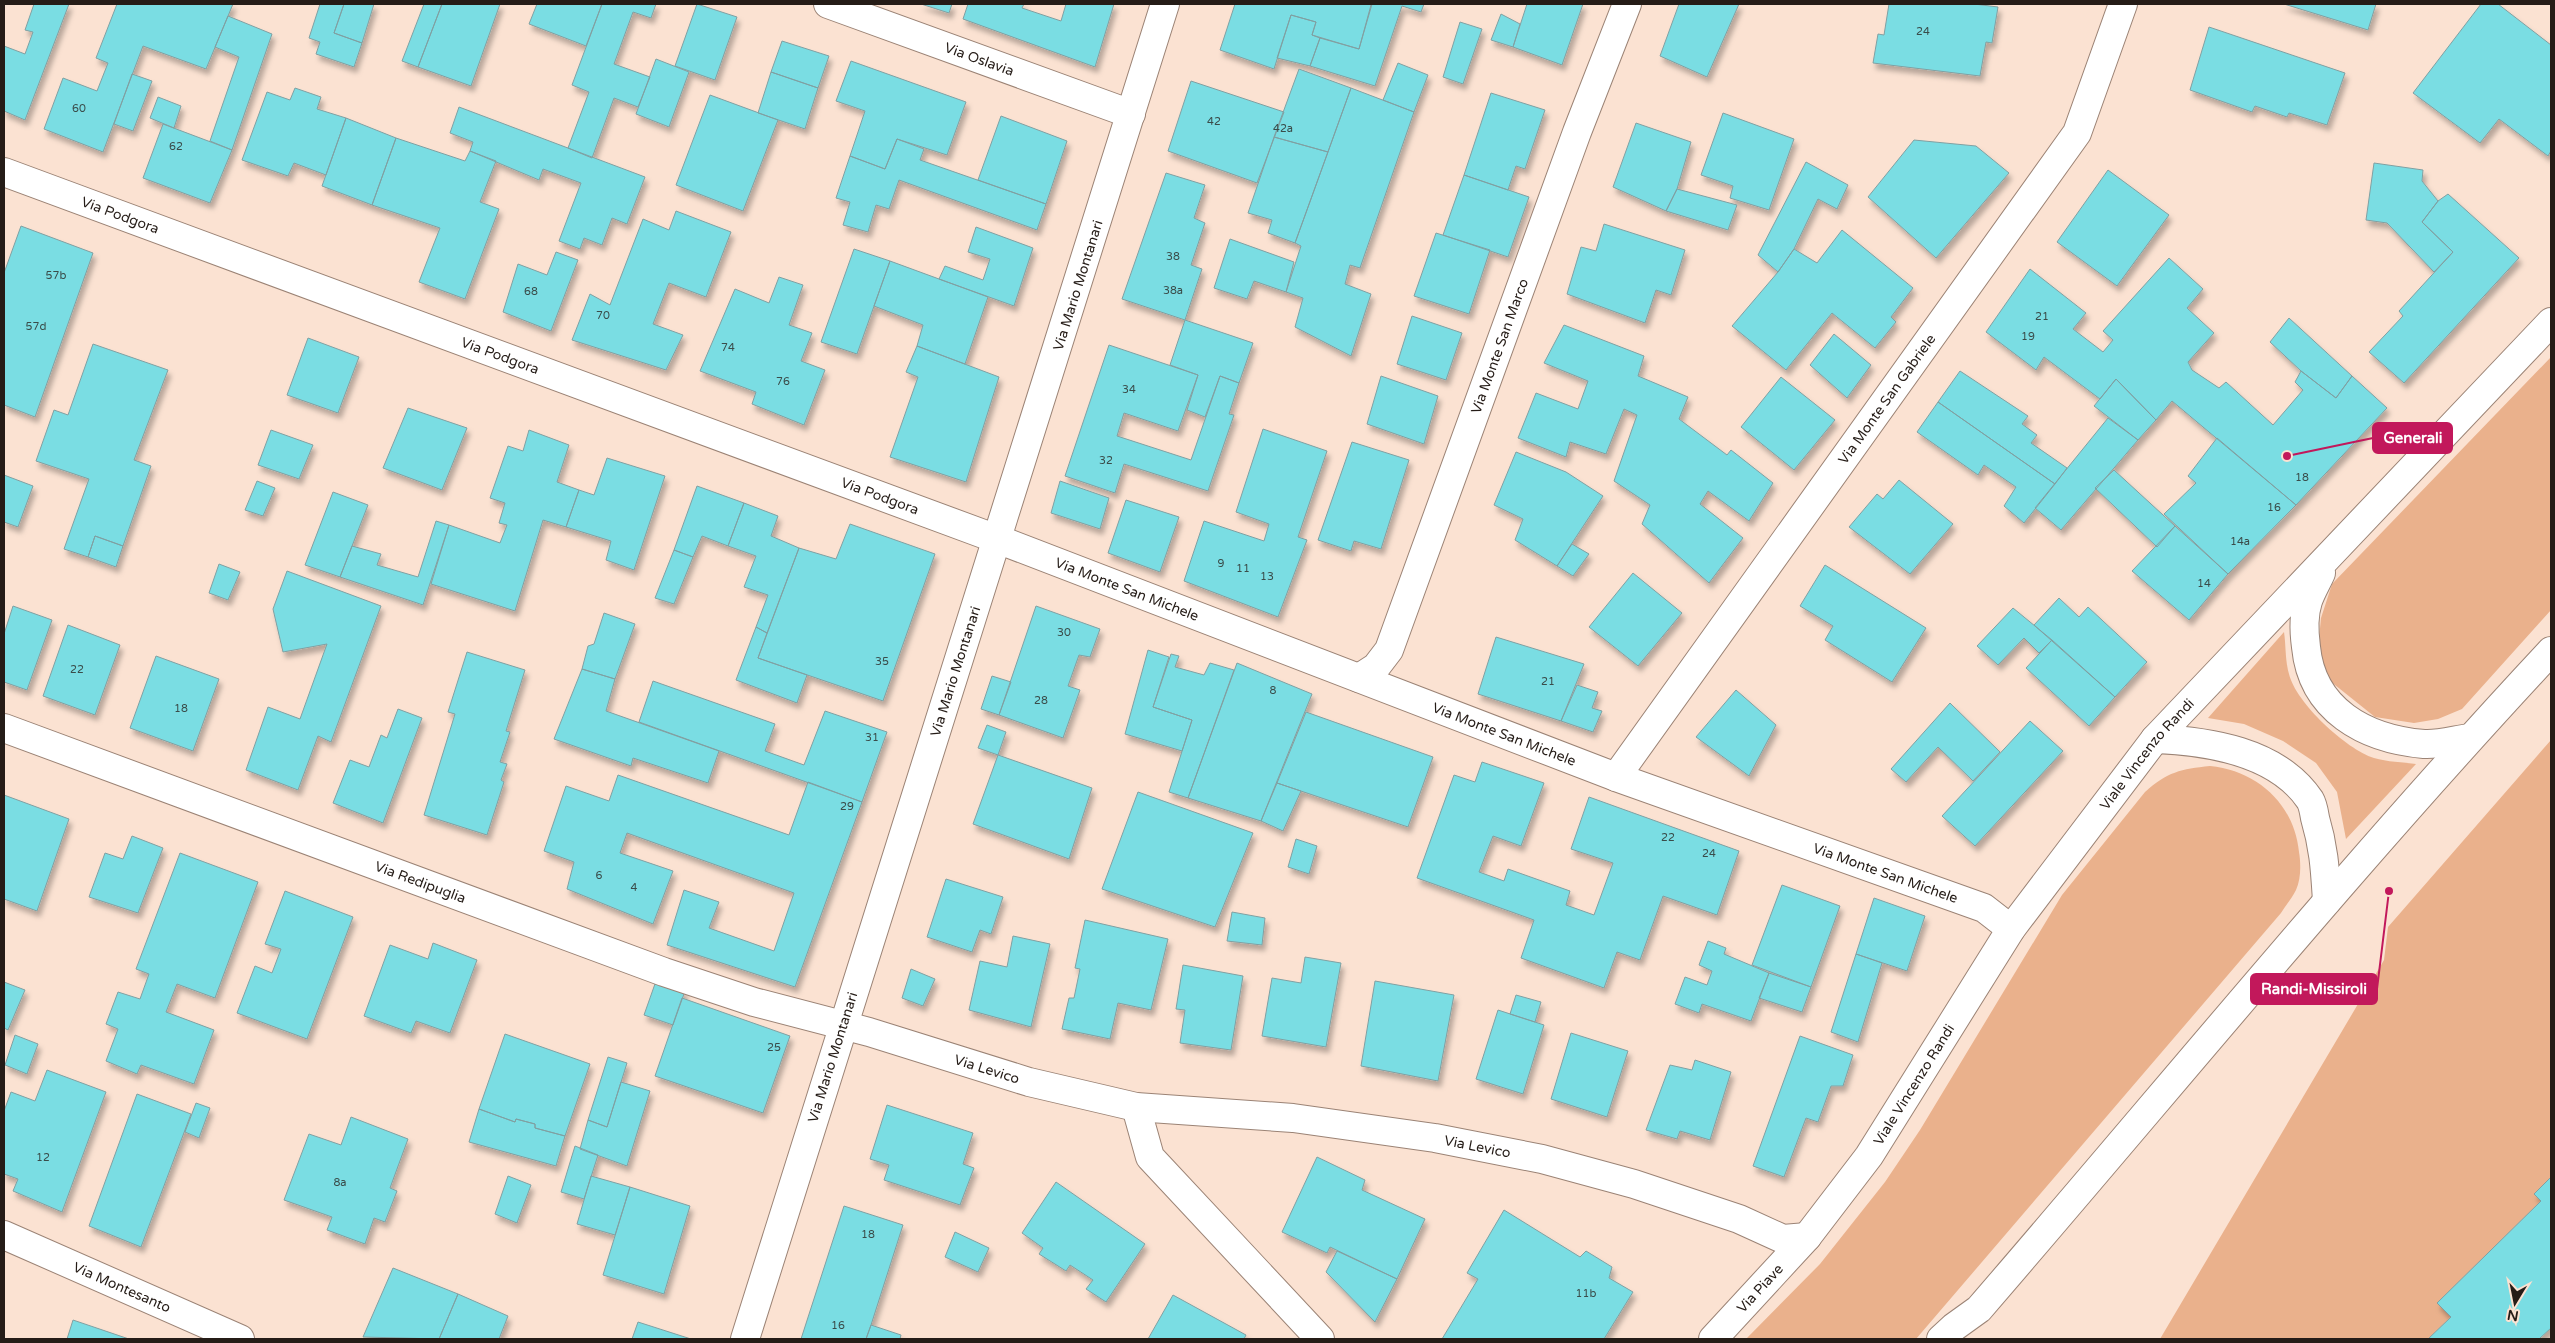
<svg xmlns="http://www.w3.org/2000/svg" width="2555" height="1343" font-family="'Varela Round',sans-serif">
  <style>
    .green { fill: #eab18c }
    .building { fill: #7adde3; stroke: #80a0a2; filter: url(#shadow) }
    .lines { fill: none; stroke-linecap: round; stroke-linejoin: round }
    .minor-casing { stroke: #9b8375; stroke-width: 30 }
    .minor { stroke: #fff; stroke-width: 28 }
    .labels { text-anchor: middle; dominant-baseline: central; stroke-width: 4; stroke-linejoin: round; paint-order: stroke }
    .number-label { font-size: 11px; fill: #3a4c4a }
    .street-label { font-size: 14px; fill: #251c17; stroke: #fbe2d2 }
    .leader { fill: none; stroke: #c2185b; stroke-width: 2 }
    .callout-dot { fill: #c2185b; stroke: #fbe2d2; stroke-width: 2 }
    .callout { fill: #c2185b; stroke: #c2185b; stroke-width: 2 }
    .callout-label { font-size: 15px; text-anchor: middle; font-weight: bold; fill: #fff }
  </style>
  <defs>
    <filter id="shadow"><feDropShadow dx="3" dy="5.5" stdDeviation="2.5" flood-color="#0004"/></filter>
  </defs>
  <rect width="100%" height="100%" fill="#fbe2d2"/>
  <path class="green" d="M2551,357V610L2462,709L2438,719L2414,723L2375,717L2330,681L2318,649L2321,618L2332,584Z
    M2284,632C2286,645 2285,660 2289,674C2296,703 2346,749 2374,758C2387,762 2403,762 2416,764L2346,839L2337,792L2316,763L2283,741L2244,724L2208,718Z
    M2551,740V1177L2534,1194L2541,1201L2438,1303L2451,1317L2428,1339H2160L2384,960L2388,927Z
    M2210,766C2258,771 2294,804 2299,852C2301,864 2301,879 2296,890C2292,898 2286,905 2281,913L1916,1339H1746L1820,1264L1885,1182L1920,1130L2062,895L2145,792C2167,772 2181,769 2210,766Z"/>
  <path class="building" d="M34,4H69L25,120L4,111V46L25,54L33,32L25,30Z
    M117,4H233L206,69L143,46L103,152L44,129L63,78L97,91L108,63L96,58Z
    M320,4H344L334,33L362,43L354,67L316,54L320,42L309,38Z
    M344,4H374L362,43L334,33Z
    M424,4H442L418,67L402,61Z
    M442,4H500L471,86L418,67Z
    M537,4H602L586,46L529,24Z
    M602,4H656L651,18L633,12L614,64L650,77L638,107L614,98L592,158L568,148L589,92L572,85Z
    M697,4L737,17L715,80L675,66Z
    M921,4H952L949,13Z
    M968,4H1024L1022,8L1061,21L1066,4H1114L1095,67L963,19Z
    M1235,4H1369L1371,5L1359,49L1312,35L1316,22L1291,15L1274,69L1220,50Z
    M1372,4H1424L1421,12L1402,6L1375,86L1310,66L1320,38L1359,49Z
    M1527,4H1583L1562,65L1513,47Z
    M1679,4H1739L1707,77L1660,56Z
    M1889,4H1974L1998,7L1992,43L1986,42L1980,76L1873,63L1878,34L1884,35Z
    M2284,4H2376L2368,30Z
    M2481,4H2498L2551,45V151L2548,156L2499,119L2480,143L2413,93Z
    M1501,14L1520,24L1513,47L1491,40Z
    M1291,15L1316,22L1312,35L1320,38L1310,66L1277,58Z
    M228,16L272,34L232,150L210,141L239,57L215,47Z
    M1460,22L1482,29L1463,84L1443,77Z
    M2209,27L2345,73L2327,125L2289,113L2287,117L2255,106L2252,112L2190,90Z
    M782,41L829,56L818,88L771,72Z
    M656,59L689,72L669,127L636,114Z
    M851,61L966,102L947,155L897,139L885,169L850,156L865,111L836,101Z
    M1398,63L1428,75L1414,112L1383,100Z
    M1299,69L1351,88L1328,152L1274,137Z
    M771,72L818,88L805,129L758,113Z
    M132,74L152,81L133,131L114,124Z
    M1191,81L1284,112L1257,183L1168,151Z
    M295,88L321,97L317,109L346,118L326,175L294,163L288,176L242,160L267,92L290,100Z
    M1351,88L1414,112L1360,268L1350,265L1345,284L1371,294L1351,356L1295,327L1303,298L1286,292L1301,246L1295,243Z
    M1491,93L1545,110L1525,169L1516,166L1508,190L1464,175Z
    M710,95L778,120L743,211L676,185Z
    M158,97L181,106L174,128L150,118Z
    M459,107L645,177L627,224L612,218L602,245L584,238L580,249L559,241L581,183L543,169L539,180L470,151L473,142L450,133Z
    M1723,113L1794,139L1769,210L1730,198L1733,186L1701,175Z
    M1001,116L1067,141L1046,204L978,180Z
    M346,118L396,138L372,205L322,186Z
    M1636,123L1691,142L1677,189L1666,211L1613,187Z
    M163,124L232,150L210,203L143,178Z
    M1274,137L1328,152L1295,243L1268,233L1272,220L1248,213Z
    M396,138L465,161L470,151L496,161L480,202L499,209L465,299L419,282L440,228L372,205Z
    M897,139L924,149L920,160L1046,204L1037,230L899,180L889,209L876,205L868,232L843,225L850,202L836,198L850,156L885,169Z
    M1914,140L1976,146L2009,173L1936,258L1868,197Z
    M1806,162L1848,185L1837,209L1818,199L1794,249L1778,272L1758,255Z
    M2374,163L2423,170L2422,181L2438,201L2422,222L2453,252L2434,272L2387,223L2366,220Z
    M2108,170L2169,215L2117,286L2057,242Z
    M1166,173L1205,185L1194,218L1205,223L1191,265L1202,269L1185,320L1122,299Z
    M1464,175L1529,197L1508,257L1443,235Z
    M1677,189L1737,205L1728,230L1666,211Z
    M2448,194L2519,258L2404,383L2369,352L2403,316L2399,311L2453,252L2422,222L2438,201Z
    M676,211L731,232L706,297L669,283L653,324L683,335L666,370L572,340L590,294L610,305L643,219L669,230Z
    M1604,224L1685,250L1671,295L1656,290L1645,323L1567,294L1581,247L1596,251Z
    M21,226L93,253L35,417L4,405V273Z
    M976,227L1033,248L1014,306L939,279L945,266L983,280L990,259L968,252Z
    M1842,230L1913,288L1891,317L1896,322L1875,348L1832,313L1786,370L1732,326L1778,272L1794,249L1817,263Z
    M1436,233L1490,250L1469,314L1414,296Z
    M1230,239L1294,262L1286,292L1254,281L1247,299L1214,288Z
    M854,249L890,261L857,354L821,342Z
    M556,252L578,260L551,331L503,312L518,264L547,275Z
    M2169,258L2203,289L2187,308L2214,333L2188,362L2192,370L2219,388L2226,382L2273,425L2303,390L2295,382L2301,371L2336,398L2352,376L2387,408L2296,505L2172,401L2156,420L2116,379L2100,399L2044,357L2036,370L1986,332L2030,269L2086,313L2073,329L2103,352L2113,340L2103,331Z
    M890,261L988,297L965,364L917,346L923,325L874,306Z
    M779,277L803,285L789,325L812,333L801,361L825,370L804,425L752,404L756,392L700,371L735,289L769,303Z
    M1412,316L1462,333L1446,380L1397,364Z
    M2289,318L2352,376L2336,398L2301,371L2270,342Z
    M1185,320L1253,343L1239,383L1220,376L1205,417L1187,410L1198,375L1170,365Z
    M1564,325L1644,356L1638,376L1688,397L1679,419L1727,455L1731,450L1773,483L1749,521L1708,491L1700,504L1743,538L1709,583L1642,524L1650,505L1614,481L1637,415L1624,409L1606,454L1570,442L1566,457L1518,438L1536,393L1578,409L1588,381L1544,363Z
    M1834,334L1871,365L1847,398L1810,365Z
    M308,338L359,357L338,413L287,395Z
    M93,344L168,370L134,460L151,466L123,546L95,536L88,557L64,549L89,479L36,461L54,410L68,415Z
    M1109,345L1198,375L1178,431L1124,413L1117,436L1191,460L1220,376L1239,383L1229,414L1234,415L1208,491L1124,464L1115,493L1065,476Z
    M917,346L999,377L966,482L890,457L918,377L906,372Z
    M1960,371L2028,416L2022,424L2037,435L2031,443L2067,468L2055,484L1938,402Z
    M1381,376L1438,396L1424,444L1367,424Z
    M1781,377L1835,420L1794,470L1741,427Z
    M2116,379L2156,420L2138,440L2094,406Z
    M1938,402L2055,484L2024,523L2004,506L2016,487L1984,465L1978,475L1917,432Z
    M408,408L467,428L442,490L383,468Z
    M2108,418L2138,440L2061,530L2035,508Z
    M1263,429L1327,451L1298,537L1307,540L1278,617L1184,581L1204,521L1264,541L1269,524L1236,512Z
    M271,430L313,445L299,479L258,465Z
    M529,430L569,445L557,482L579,490L566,527L543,520L515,611L431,584L449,525L500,543L507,525L499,523L505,503L490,498L508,446L523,451Z
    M2217,438L2296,505L2228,574L2164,514L2196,483L2188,476Z
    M1352,442L1409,460L1381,549L1354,541L1351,551L1318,540Z
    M1516,452L1566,472L1603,496L1557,566L1515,540L1523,519L1494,505Z
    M607,458L665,476L634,570L606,560L611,541L566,527L579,490L594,495Z
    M2114,470L2175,526L2157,547L2095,488Z
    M4,475L33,486L18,527L4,522Z
    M1899,480L1953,524L1910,574L1849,527L1877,494L1883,499Z
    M257,481L275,488L263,516L245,510Z
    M1060,481L1109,498L1100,529L1051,513Z
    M697,486L744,503L728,546L702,536L693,557L674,550Z
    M333,492L368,505L340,577L305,565Z
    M1126,500L1179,517L1160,572L1108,553Z
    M744,503L778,516L771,536L799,548L767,633L756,627L768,595L744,587L756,556L728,546Z
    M436,521L449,525L423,605L340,577L352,546L381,554L377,565L418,577Z
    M850,524L935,554L883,701L758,658L799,548L836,559Z
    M2175,526L2228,574L2189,620L2132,571Z
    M95,536L123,546L116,567L88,557Z
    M1572,544L1589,554L1573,576L1557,566Z
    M674,550L693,557L674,604L655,598Z
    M219,564L240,572L228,600L209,593Z
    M1825,565L1926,628L1892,682L1825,640L1833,626L1800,606Z
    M287,571L381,606L331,742L318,736L298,790L246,770L268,707L300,719L327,644L283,652L273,609Z
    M1633,573L1682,613L1638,666L1589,627Z
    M2059,598L2079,617L2088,607L2147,662L2115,697L2034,625Z
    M13,606L52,620L27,690L4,682V634Z
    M1036,606L1100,629L1090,657L1079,655L1068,686L1080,690L1063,738L999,715Z
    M2013,608L2052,640L2039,653L2024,638L1998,665L1977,646Z
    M604,613L635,624L615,679L582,669L588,646L594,644Z
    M68,625L120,645L95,715L43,696Z
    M756,627L767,633L758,658L807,675L797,703L736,680Z
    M1496,637L1584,664L1561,721L1478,694Z
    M2052,640L2115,697L2089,726L2026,668Z
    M1148,650L1169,657L1153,707L1192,720L1182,751L1125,734Z
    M467,652L525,670L506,731L510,732L500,762L507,764L501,780L504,782L487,835L424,815L455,714L448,712Z
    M1171,654L1179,656L1175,667L1204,675L1210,663L1234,670L1188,798L1169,792L1192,720L1153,707Z
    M156,656L219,679L193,751L130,728Z
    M1237,663L1312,694L1261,821L1188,798Z
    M582,669L615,679L606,711L719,751L708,783L633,758L631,766L554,739Z
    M992,676L1011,682L999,715L981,709Z
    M653,681L775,724L765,751L804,765L825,711L887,732L862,802L639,722Z
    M1577,685L1598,692L1592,708L1602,711L1593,732L1561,721Z
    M1736,690L1776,725L1749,776L1696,737Z
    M1950,703L2000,752L1973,781L1938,747L1906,782L1891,769Z
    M398,709L422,718L383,823L333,803L350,760L369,767L381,735L387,738Z
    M1306,712L1433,757L1408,827L1277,783Z
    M2030,721L2063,751L1975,846L1942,816Z
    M987,725L1006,732L998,755L978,748Z
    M998,755L1092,788L1069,859L973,824Z
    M1482,762L1544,783L1521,846L1493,836L1479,872L1504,881L1508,869L1570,891L1566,905L1594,915L1613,863L1571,849L1589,797L1739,851L1717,915L1663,896L1640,960L1617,952L1604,988L1521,958L1534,920L1417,878L1454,775L1475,782Z
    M618,775L789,835L808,782L862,802L795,987L667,945L684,890L719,902L709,928L774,951L794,893L627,833L620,853L673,871L653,924L567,889L574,862L544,851L566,786L609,801Z
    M1277,783L1301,791L1283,831L1261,821Z
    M1138,792L1253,833L1215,927L1102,889Z
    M4,795L69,819L37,911L4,899Z
    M132,836L163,848L138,913L89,897L105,853L123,859Z
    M1296,839L1317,846L1309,874L1288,867Z
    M180,853L258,882L215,998L177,984L166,1012L214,1030L194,1084L141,1065L137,1074L106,1061L118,1029L106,1024L118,992L140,999L149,974L136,969Z
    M946,879L1003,897L991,934L980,930L972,952L927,937Z
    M1782,885L1840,906L1811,987L1752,965Z
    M285,891L353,917L307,1039L237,1013L255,966L272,973L281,949L265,944Z
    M1874,898L1925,916L1907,971L1856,954Z
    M1232,912L1265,918L1262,945L1227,941Z
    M1085,920L1168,939L1151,1010L1118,1003L1110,1039L1062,1029L1069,998H1074L1080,969L1075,968Z
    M1013,936L1050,944L1031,1027L969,1010L980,961L1007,967Z
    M1708,941L1726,948L1724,954L1769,973L1751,1021L1702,1004L1699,1013L1675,1004L1685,977L1707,985L1712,971L1699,965Z
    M433,943L477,960L450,1033L416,1021L411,1033L364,1016L390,945L428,959Z
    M1856,954L1882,963L1858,1042L1831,1032Z
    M1305,957L1341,963L1326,1047L1262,1036L1272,978L1301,983Z
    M1183,965L1243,976L1231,1050L1180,1043L1185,1010L1176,1009Z
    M911,969L935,979L923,1006L902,998Z
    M1769,973L1811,987L1802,1012L1759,998Z
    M656,981L685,991L673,1025L644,1015Z
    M1375,981L1454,995L1438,1081L1361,1066Z
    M4,982L25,990L8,1030L4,1028Z
    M1516,995L1541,1002L1535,1022L1510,1014Z
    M682,998L790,1036L763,1113L655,1076Z
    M1498,1010L1544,1025L1523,1094L1476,1079Z
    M1571,1033L1628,1051L1607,1117L1551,1099Z
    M505,1034L590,1064L565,1136L535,1128V1124L516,1119L515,1122L479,1109Z
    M15,1035L38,1044L27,1074L5,1065Z
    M1800,1036L1853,1055L1843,1086H1831L1818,1122L1806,1118L1784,1177L1753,1166Z
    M608,1057L627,1063L607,1127L588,1120Z
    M1695,1060L1731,1072L1710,1140L1680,1131L1677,1139L1646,1130L1670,1065L1692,1070Z
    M47,1070L106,1092L62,1212L13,1191L18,1179L4,1174V1111L11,1092L35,1101Z
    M621,1082L650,1091L627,1166L580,1149L588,1120L607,1127Z
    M137,1094L191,1114L141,1247L89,1226Z
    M196,1103L210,1108L199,1138L185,1132Z
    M887,1105L973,1133L963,1164L974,1168L960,1205L884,1180L889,1165L870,1159Z
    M479,1109L515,1122L516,1119L535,1124V1128L565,1136L556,1166L469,1142Z
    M351,1117L408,1139L390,1188L397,1191L385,1222L374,1218L365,1244L327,1230L332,1217L284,1200L309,1134L341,1145Z
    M575,1146L598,1155L584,1199L561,1192Z
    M1317,1157L1365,1180L1362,1190L1425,1219L1397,1279L1330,1247L1327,1253L1282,1232Z
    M508,1176L531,1185L517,1223L495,1214Z
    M591,1176L630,1187L615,1235L577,1224Z
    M2551,1177V1328L2539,1339H2428L2451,1317L2437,1303L2541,1201L2534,1194Z
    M1056,1182L1145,1244L1106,1302L1086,1289L1093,1280L1070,1265L1066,1271L1039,1254L1043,1248L1022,1233Z
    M630,1187L690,1206L664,1294L603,1275Z
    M844,1206L903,1225L871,1325L866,1339H801Z
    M1504,1210L1580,1257L1586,1251L1612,1267L1609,1278L1633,1292L1604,1339H1442L1478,1279L1467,1273Z
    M955,1232L989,1248L978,1272L945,1257Z
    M1337,1251L1397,1279L1375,1322L1326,1272Z
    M393,1268L458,1294L439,1339L363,1337Z
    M458,1294L508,1316L499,1339H439Z
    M1173,1295L1246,1335L1244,1339H1148Z
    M73,1320L129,1339H67Z
    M638,1322L691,1339H632Z
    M871,1325L901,1335L900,1339H866Z"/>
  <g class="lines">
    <g class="minor-casing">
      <g id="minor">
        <path id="s1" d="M828,4L1131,114"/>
        <path id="s2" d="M4,172L997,539L1616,777L1984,908L2011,929"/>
        <path d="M2321,573C2317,582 2311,592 2308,601C2303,616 2304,632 2306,647C2312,710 2365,739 2424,744C2438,745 2455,740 2470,738"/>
        <path id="s3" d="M1359,678L1376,667L1389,650L1577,132L1627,4"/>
        <path id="s4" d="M4,728L664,972L754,1002L869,1032L1029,1082L1136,1107L1293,1118L1435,1138L1542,1159L1634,1184L1739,1219L1783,1239L1807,1237"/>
        <path d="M2155,739C2208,741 2277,751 2310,800C2313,805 2314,812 2315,818C2324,848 2325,870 2327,901"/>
        <path id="s5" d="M1616,777L2077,133L2123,4"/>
        <path d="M1136,1107L1150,1157L1320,1339"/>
        <path id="s6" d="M4,1235L240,1339"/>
        <path id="s7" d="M745,1339C881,893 1029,450 1165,4"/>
        <path id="s8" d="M1713,1339L1807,1237L1869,1156L2011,929L2155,739L2551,322"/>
        <path d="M1941,1339L1954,1327L1979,1309C2169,1089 2353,863 2551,651"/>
      </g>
    </g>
    <use href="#minor" class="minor"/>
  </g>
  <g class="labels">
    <g class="number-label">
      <text x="1923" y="31">24</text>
      <text x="79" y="108">60</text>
      <text x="1214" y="121">42</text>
      <text x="1283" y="128">42a</text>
      <text x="176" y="146">62</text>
      <text x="1173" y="256">38</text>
      <text x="56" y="275">57b</text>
      <text x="1173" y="290">38a</text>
      <text x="531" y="291">68</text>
      <text x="603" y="315">70</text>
      <text x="2042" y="316">21</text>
      <text x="36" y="326">57d</text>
      <text x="2028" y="336">19</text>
      <text x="728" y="347">74</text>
      <text x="783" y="381">76</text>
      <text x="1129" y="389">34</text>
      <text x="1106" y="460">32</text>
      <text x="2302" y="477">18</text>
      <text x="2274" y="507">16</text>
      <text x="2240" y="541">14a</text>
      <text x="1221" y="563">9</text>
      <text x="1243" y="568">11</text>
      <text x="1267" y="576">13</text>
      <text x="2204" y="583">14</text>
      <text x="1064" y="632">30</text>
      <text x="882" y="661">35</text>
      <text x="77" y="669">22</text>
      <text x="1548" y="681">21</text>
      <text x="1273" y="690">8</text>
      <text x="1041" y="700">28</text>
      <text x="181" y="708">18</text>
      <text x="872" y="737">31</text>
      <text x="847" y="806">29</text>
      <text x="1668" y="837">22</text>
      <text x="1709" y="853">24</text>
      <text x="599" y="875">6</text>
      <text x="634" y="887">4</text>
      <text x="774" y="1047">25</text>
      <text x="43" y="1157">12</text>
      <text x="340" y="1182">8a</text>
      <text x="868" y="1234">18</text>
      <text x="1586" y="1293">11b</text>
      <text x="838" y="1325">16</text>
    </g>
    <g class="street-label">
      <text stroke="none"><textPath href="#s1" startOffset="161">Via Oslavia</textPath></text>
      <text stroke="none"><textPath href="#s2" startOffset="124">Via Podgora</textPath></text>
      <text stroke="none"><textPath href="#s7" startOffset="1105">Via Mario Montanari</textPath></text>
      <text stroke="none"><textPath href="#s3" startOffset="365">Via Monte San Marco</textPath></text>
      <text stroke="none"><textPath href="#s2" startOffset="529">Via Podgora</textPath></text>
      <text stroke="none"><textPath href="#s5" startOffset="465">Via Monte San Gabriele</textPath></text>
      <text stroke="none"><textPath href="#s2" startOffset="934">Via Podgora</textPath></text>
      <text stroke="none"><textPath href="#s2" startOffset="1198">Via Monte San Michele</textPath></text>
      <text stroke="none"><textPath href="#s7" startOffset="700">Via Mario Montanari</textPath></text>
      <text stroke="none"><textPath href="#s2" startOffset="1602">Via Monte San Michele</textPath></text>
      <text stroke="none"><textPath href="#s8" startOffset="730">Viale Vincenzo Randi</textPath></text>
      <text stroke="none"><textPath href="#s2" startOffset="2008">Via Monte San Michele</textPath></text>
      <text stroke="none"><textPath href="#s4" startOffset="444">Via Redipuglia</textPath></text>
      <text stroke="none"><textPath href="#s7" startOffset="295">Via Mario Montanari</textPath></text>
      <text stroke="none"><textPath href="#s4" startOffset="1041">Via Levico</textPath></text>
      <text stroke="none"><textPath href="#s8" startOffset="325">Viale Vincenzo Randi</textPath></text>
      <text stroke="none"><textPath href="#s4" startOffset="1539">Via Levico</textPath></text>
      <text stroke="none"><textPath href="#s6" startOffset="129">Via Montesanto</textPath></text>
      <text stroke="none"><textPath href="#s8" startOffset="69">Via Piave</textPath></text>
    </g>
  </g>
  <path class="leader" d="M2287 456L2373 438M2389 891L2377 989"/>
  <g class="callout-dot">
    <circle cx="2287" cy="456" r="5"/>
    <circle cx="2389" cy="891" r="5"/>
  </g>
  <g class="callout">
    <rect x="2373" y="423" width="79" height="30" rx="5"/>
    <rect x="2251" y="974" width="126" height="30" rx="5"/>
  </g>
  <g class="callout-label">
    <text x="2413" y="443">Generali</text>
    <text x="2314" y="994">Randi-Missiroli</text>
  </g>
  <rect width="2555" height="1343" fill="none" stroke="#251c17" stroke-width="10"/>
  <g transform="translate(2515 1303) rotate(190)" stroke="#fbe2d2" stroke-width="4" paint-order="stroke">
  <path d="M0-4L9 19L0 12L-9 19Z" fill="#251c17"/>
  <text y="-8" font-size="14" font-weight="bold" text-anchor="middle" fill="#251c17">N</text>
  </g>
</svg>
